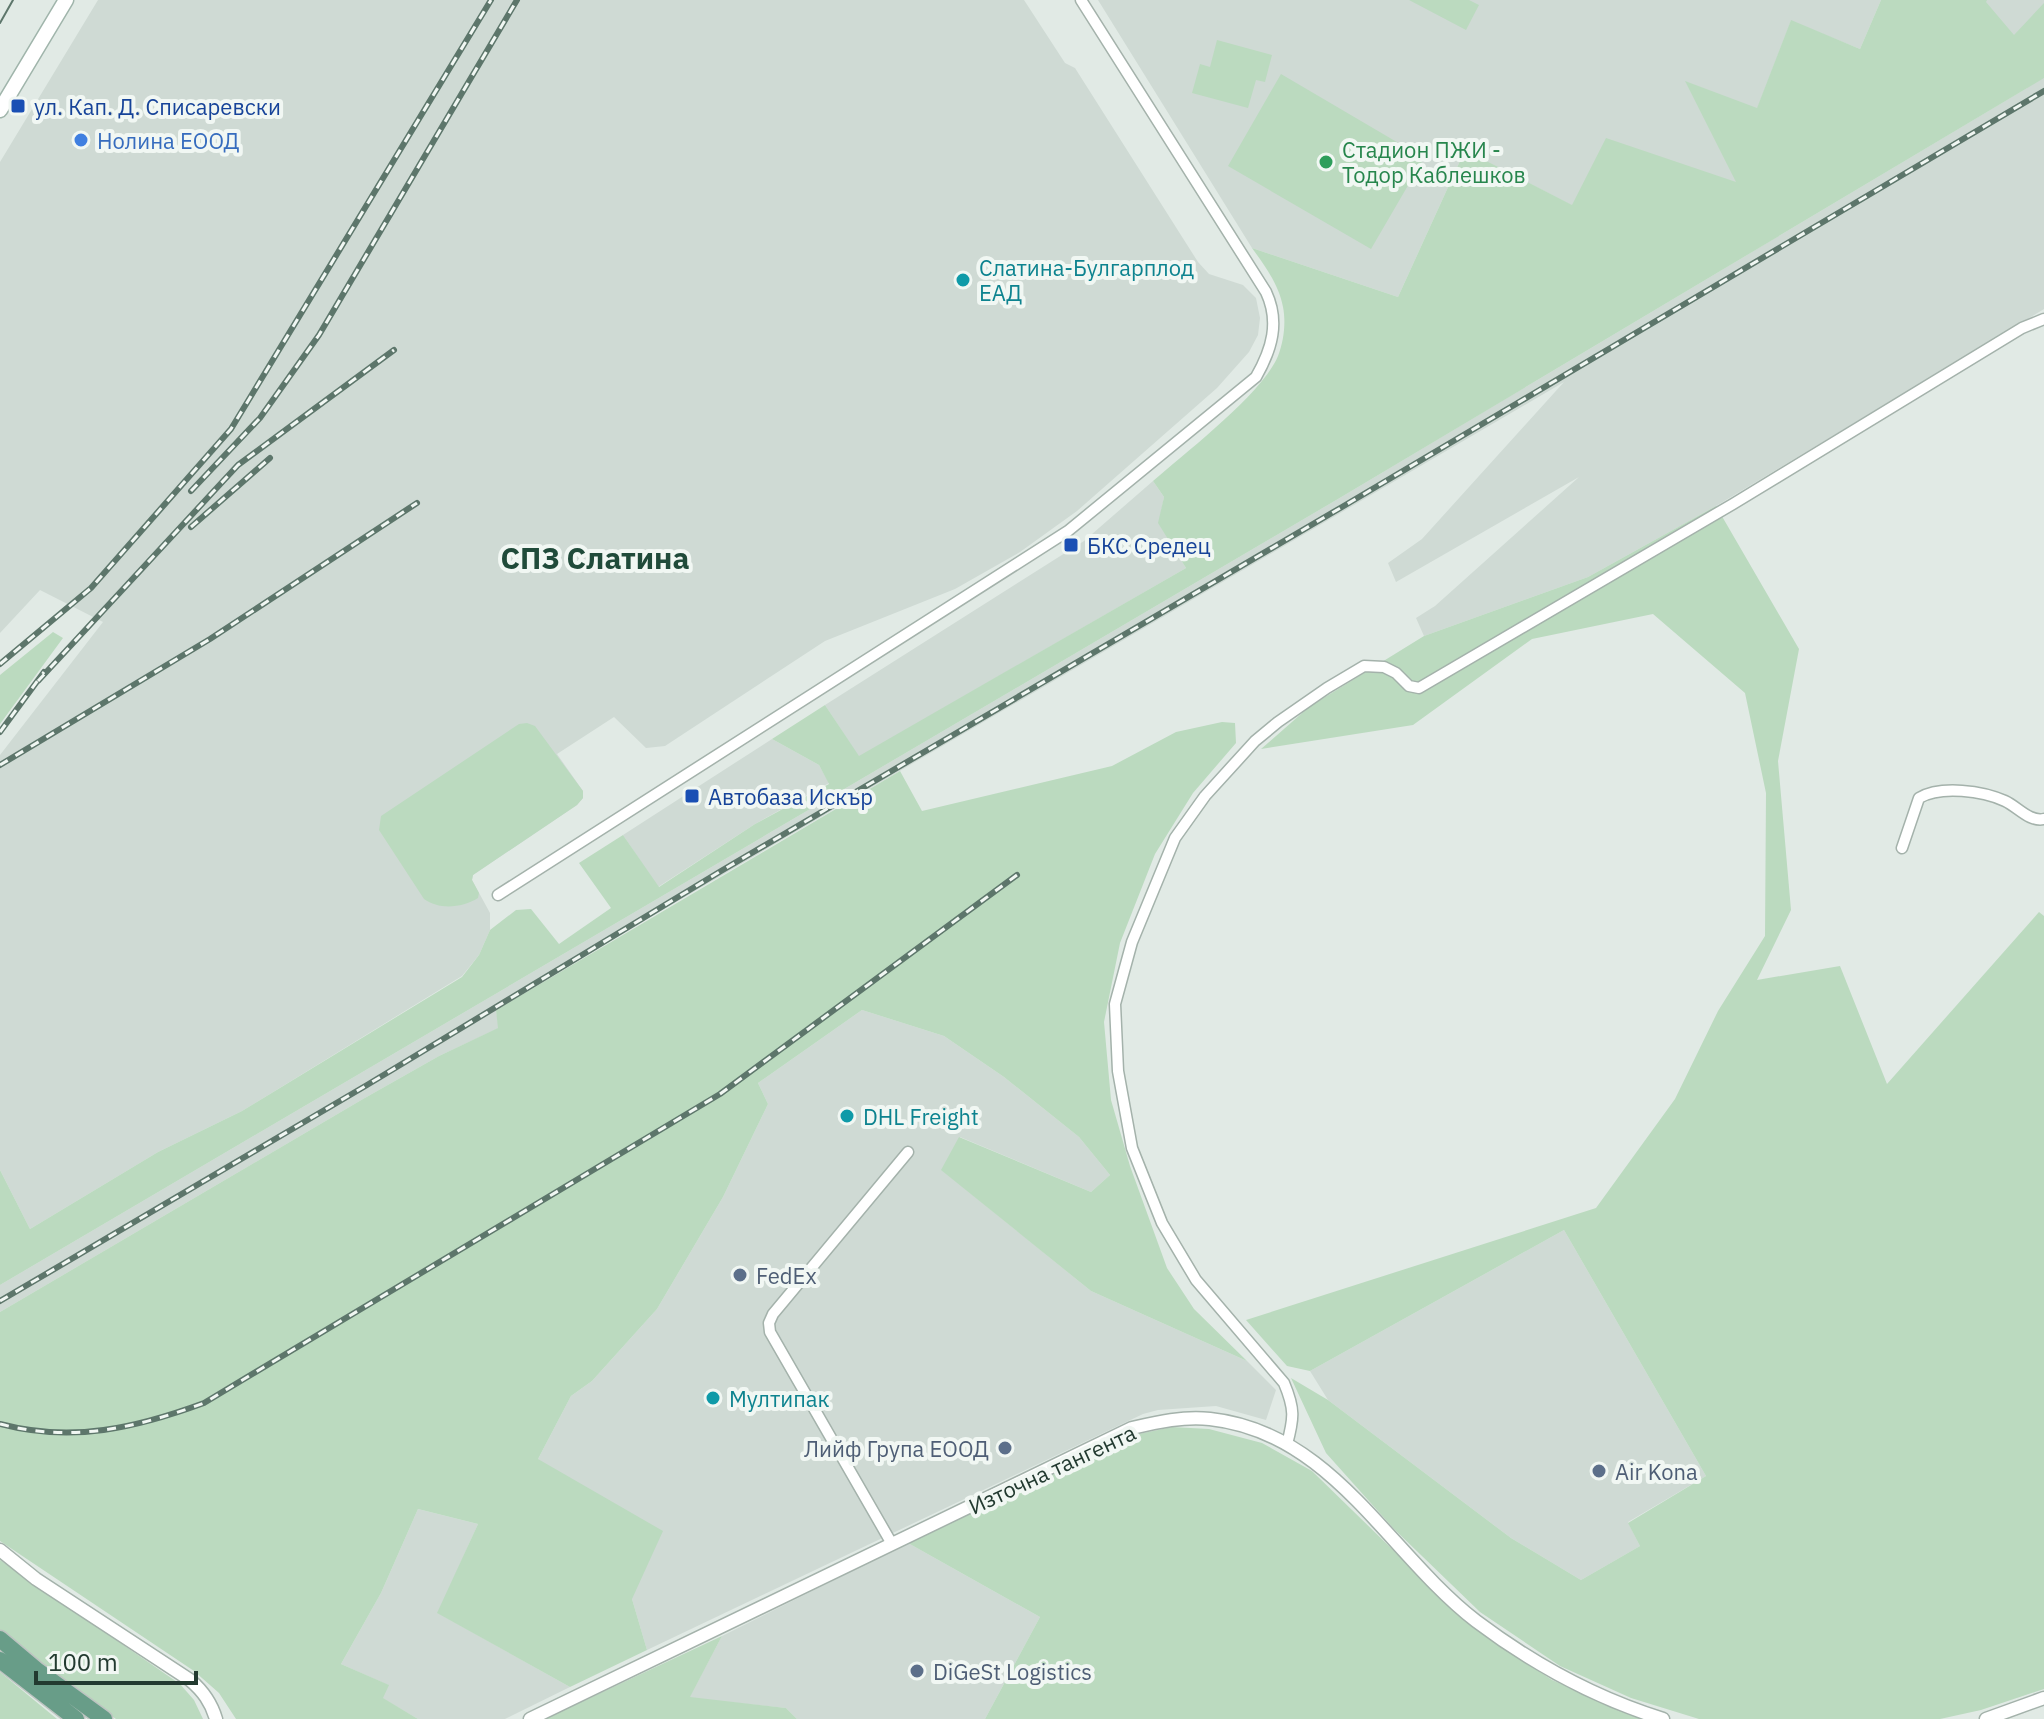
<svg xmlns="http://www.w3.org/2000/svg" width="2044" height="1719" font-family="'IBM Plex Sans',sans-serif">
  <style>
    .built { fill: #cfdad4 }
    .green { fill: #bbdabf }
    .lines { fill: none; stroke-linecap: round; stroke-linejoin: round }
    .minor-casing { stroke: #a4b2ab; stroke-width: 13 }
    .tertiary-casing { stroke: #a4b2ab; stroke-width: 15 }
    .secondary-casing { stroke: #a0b5ab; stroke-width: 17 }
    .primary-casing { stroke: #bdc4c1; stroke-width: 19 }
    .minor { stroke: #fff; stroke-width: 10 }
    .tertiary { stroke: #fff; stroke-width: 12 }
    .secondary { stroke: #fff; stroke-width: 14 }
    .primary { stroke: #689d88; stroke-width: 16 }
    .tram { stroke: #5d766b; stroke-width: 2 }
    .rail-casing { stroke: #5d766b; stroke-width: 6 }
    .rail { stroke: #f1f7f3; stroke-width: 3; stroke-dasharray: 9; stroke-linecap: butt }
    .transit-dot { fill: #1a4fb4; stroke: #f1f7f3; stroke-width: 3 }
    .shop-dot { fill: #3f7fe0; stroke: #f1f7f3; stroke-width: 3 }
    .leisure-dot { fill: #2e9e5b; stroke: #f1f7f3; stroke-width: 3 }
    .culture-dot { fill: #0f9aa8; stroke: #f1f7f3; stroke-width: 3 }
    .service-dot { fill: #5c6f8a; stroke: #f1f7f3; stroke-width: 3 }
    .labels { text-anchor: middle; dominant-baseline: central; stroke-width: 8; stroke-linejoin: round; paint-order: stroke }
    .transit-label { font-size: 22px; fill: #164399; stroke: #f1f7f3; text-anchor: start }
    .shop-label { font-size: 22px; fill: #366cbe; stroke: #f1f7f3; text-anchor: start }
    .leisure-label { font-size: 22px; fill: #27864d; stroke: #f1f7f3; text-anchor: start }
    .culture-label { font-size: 22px; fill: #0d838f; stroke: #f1f7f3; text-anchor: start }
    .service-label { font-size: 22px; fill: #4e5e75; stroke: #f1f7f3; text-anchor: start }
    .street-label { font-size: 22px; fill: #223a30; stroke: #f1f7f3 }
    .district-label { font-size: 30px; font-weight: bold; fill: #204b3a; stroke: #f1f7f3 }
  </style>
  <rect width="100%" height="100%" fill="#e1eae5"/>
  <path class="built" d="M98,0H1024L1065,63L1075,68L1198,262L1209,274L1243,285L1256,298L1260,318L1258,335L1249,352L1217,388L1077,511L1020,552L955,589L825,641L665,746L646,748L614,717L557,754L583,791V798L577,805L473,875L472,880L490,913V930L479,955L462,976L242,1111L158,1152L30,1229L0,1170V755L103,622L40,590L0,633V162Z
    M1098,0H1881L1860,49L1791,21L1757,109L1686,82L1737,182L1573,206L1465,150L1398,297L1252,248Z
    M1977,0H2044V309L1716,506L1588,577L1424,636L1416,618L1435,606L1579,477L1396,582L1388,563L1422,539L1564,382L623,933L496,1010L499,1028L439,1056L363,1099L0,1312V1285L1338,499L2027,88Z
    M1153,481L1164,497L1159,523L1186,568L859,757L825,705L1084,541Z
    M772,739L819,765L829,783L755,824L658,887L623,835Z
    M862,1010L944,1036L1004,1077L1079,1137L1110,1175L1091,1192L960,1137L942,1170L1091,1291L1247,1361L1276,1390L1266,1420L1216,1406L1158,1410L1143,1414L647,1650L632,1599L538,1459L571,1396L592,1381L657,1309L723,1197L768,1104L758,1083Z
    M1564,1230L1706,1476L1628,1522L1640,1546L1581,1580L1511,1538L1328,1400L1310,1371Z
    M418,1509L478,1524L438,1613L570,1687L505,1719H418L382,1698L388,1685L341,1664L381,1593Z
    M908,1543L1040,1617L985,1719H797L786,1708L689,1698L722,1636Z"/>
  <path class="green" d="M1409,0H1469L1479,5L1466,30Z
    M1881,0H1987L1986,2L2014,35L2044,3V78L1338,499L0,1285V1170L30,1229L158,1152L242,1111L462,977L479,955L490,930L516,910L531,909L559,944L611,908L579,863L623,835L659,887L755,824L829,784L819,765L772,739L825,705L859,756L1186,568L1158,523L1164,497L1153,481C1186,452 1262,394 1278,356C1284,341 1286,322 1283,307C1279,285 1265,266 1252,248L1398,297L1465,150L1572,205L1606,138L1736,182L1685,81L1757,108L1791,20L1860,49Z
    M1217,40L1272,55L1265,82L1256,80L1248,108L1192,93L1200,64L1210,67Z
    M1281,74L1424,158L1371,249L1228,166Z
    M1716,506L1799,649L1778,761L1791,910L1757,980L1840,966L1887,1084L2039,912L2044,916V1689L1981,1710L1940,1719H1699L1631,1698L1560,1666L1480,1612L1394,1529L1326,1453L1291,1378L1328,1400L1511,1538L1581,1580L1640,1546L1628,1523L1706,1476L1564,1230L1310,1371L1287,1366L1246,1320L1596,1208L1675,1099L1718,1011L1765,936L1766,793L1745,693L1653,614L1532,639L1413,725L1261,749L1309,707L1424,636L1588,577Z
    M53,632L63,638L0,724V675Z
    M1222,722L1235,723L1236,743L1193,793L1155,854L1120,943L1104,1022L1111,1100L1130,1166L1167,1268L1194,1309L1247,1361L1091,1291L941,1170L959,1137L1091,1192L1110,1175L1079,1137L1004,1077L944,1036L862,1010L758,1083L768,1104L723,1197L657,1309L592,1381L571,1396L538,1459L663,1531L632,1599L647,1650L570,1687L437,1613L478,1524L418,1509L381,1593L341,1664L389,1685L383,1698L418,1719H236L219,1693L194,1671L0,1541V1312L363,1099L439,1056L498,1028L496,1010L900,771L922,811L1112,766L1176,732Z
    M527,723L535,726L583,791V798L577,805L473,875L472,880L479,893L478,898C462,908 439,910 424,899L379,830L381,816L519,724Z
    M1172,1427L1209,1429L1262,1443L1312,1471L1470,1625L1552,1680L1643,1719H985L1040,1617L908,1543L1134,1435Z
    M0,1560L180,1684L194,1700L203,1719H116L76,1692L0,1630Z
    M722,1636L690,1697L786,1708L797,1719H545Z
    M0,1672L57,1719H0Z"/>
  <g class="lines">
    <g class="minor-casing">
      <path id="minor" d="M1902,848L1919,798C1941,785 1983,791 2005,801C2018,807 2029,822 2044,819
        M498,895L1068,531L1256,377C1272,349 1280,322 1266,292L1081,0
        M1287,1444C1294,1418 1295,1409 1284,1383L1196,1280L1162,1223L1132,1148L1118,1071L1115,1004L1132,942L1175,838L1205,796L1255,741L1278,722L1327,688L1364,666L1384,667L1396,673L1409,686L1419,688L1733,504L2022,328L2044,319
        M892,1544L770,1332L769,1323L773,1314L908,1152"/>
    </g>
    <g class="tertiary-casing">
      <path id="tertiary" d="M0,1550L36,1579L190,1680C203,1691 211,1702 216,1719
        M530,1719L1132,1428C1158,1422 1184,1416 1210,1419C1332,1432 1388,1553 1476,1621C1533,1664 1595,1698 1663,1719
        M1986,1719L2044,1698"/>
    </g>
    <g class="secondary-casing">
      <path id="secondary" d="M0,110L66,0"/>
    </g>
    <g class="primary-casing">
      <path id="primary" d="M0,1639L38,1671L104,1719
        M0,1660L76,1719"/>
    </g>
    <use href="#minor" class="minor"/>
    <use href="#tertiary" class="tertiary"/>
    <use href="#secondary" class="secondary"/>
    <use href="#primary" class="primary"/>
    <path class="tram" d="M0,23L13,0"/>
    <g class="rail-casing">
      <path id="rail" d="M191,491L260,418L319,335L517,0
        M191,527L270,458
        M0,664L91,588L231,429L491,0
        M38,681L238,465L394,350
        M0,732L44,672
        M0,765L210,639L417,503
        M0,1301L367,1085L721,871L1342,507L2044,91
        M0,1424C72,1443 136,1428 204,1403L720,1094L1017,875"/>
    </g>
    <use href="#rail" class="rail"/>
  </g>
  <g class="transit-dot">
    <rect x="10" y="98" width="16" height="16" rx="4"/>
    <rect x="1063" y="537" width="16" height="16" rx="4"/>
    <rect x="684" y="788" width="16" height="16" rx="4"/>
  </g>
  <circle class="shop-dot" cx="81" cy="140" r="8"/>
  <circle class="leisure-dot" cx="1326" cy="162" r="8"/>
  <g class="culture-dot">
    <circle cx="963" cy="280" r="8"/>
    <circle cx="847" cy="1116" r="8"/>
    <circle cx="713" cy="1398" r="8"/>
  </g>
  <g class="service-dot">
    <circle cx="740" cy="1275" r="8"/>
    <circle cx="1005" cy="1448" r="8"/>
    <circle cx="1599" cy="1471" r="8"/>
    <circle cx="917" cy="1671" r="8"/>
  </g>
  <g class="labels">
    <g class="transit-label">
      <text x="34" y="106">ул. Кап. Д. Списаревски</text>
      <text x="1087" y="545">БКС Средец</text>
      <text x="708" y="796">Автобаза Искър</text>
    </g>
    <g class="shop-label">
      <text x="97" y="140">Нолина ЕООД</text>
    </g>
    <g class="leisure-label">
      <text x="1342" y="149">Стадион ПЖИ -<tspan x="1342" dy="25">Тодор Каблешков</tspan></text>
    </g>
    <g class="culture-label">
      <text x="979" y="267">Слатина-Булгарплод<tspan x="979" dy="25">ЕАД</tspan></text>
      <text x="863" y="1116">DHL Freight</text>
      <text x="729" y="1398">Мултипак</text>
    </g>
    <g class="service-label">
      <text x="756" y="1275">FedEx</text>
      <text x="989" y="1448" text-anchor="end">Лийф Група ЕООД</text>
      <text x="1615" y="1471">Air Kona</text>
      <text x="933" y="1671">DiGeSt Logistics</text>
    </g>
    <g class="street-label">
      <text transform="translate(1052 1469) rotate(-25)">Източна тангента</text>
    </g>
    <g class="district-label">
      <text x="595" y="557">СПЗ Слатина</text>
    </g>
  </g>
  <path d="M36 1671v12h160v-12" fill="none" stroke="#223a30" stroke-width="4"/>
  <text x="48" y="1671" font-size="24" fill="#223a30" stroke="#f1f7f3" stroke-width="6" paint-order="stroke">100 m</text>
</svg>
